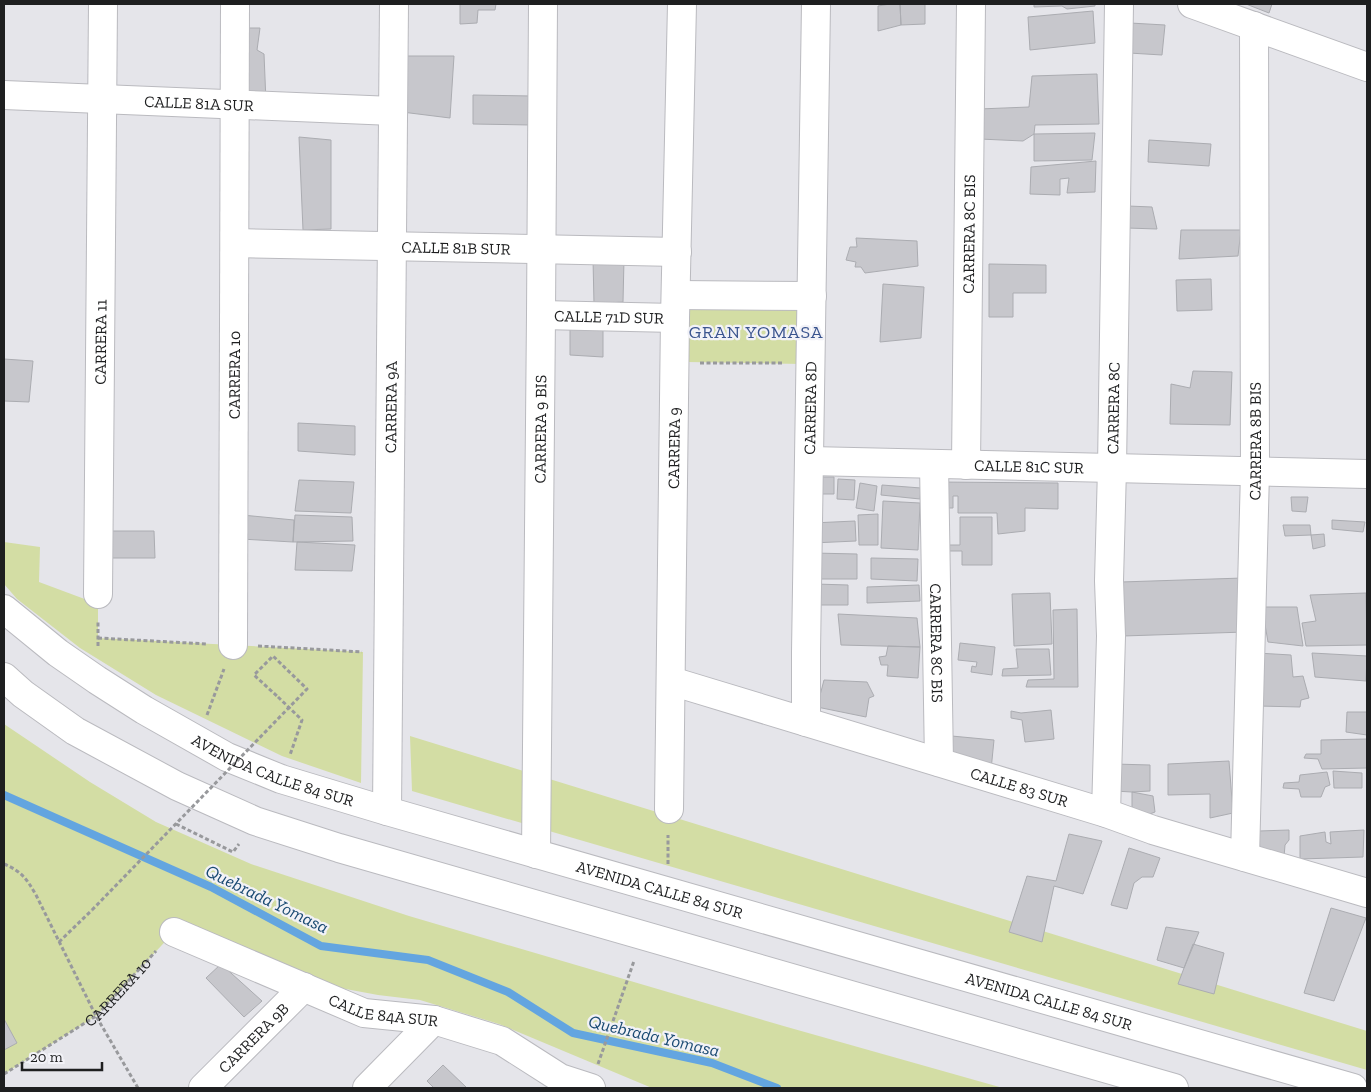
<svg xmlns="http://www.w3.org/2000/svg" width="1371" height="1092" font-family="'Zilla Slab',serif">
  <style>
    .green { fill: #d3dda4 }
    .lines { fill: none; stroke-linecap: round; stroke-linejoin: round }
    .stream { stroke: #63a5e0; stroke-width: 8 }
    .building { fill: #c7c7cc; stroke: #abacb1 }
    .minor-casing { stroke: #bababf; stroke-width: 30 }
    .highway-casing { stroke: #bababf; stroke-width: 30 }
    .path { stroke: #98999c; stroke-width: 3; stroke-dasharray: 4 2.5; stroke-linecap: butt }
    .minor { stroke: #fff; stroke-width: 28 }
    .highway { stroke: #fff; stroke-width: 28 }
    .path-bridge { stroke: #98999c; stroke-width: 3; stroke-dasharray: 4 2.5; stroke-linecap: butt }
    .labels { text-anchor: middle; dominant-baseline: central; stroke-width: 4.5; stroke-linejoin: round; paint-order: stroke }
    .street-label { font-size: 16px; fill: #1e1f20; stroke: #f2f2f7 }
    .neighbourhood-label { font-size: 18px; letter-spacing: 1px; fill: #3a548e; stroke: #f2f2f7 }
    .water-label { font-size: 18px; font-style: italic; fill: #1a4a72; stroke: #f2f2f7 }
  </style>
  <rect width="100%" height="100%" fill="#e5e5ea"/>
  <path class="green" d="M688,298L802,300L801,364L687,362Z
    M4,542L40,547L39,582L98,604V638L363,652L361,783L282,756L156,695L80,648L17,599L4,584Z
    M4,724L90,782L156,822L251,864L409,916L787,1027L1003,1088H652L499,1024L420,1000L378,995L335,987L182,920L174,932L96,1016L4,1074Z
    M410,736L1367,1031V1070L412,791Z"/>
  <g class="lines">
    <path class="stream" d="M4,795L211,887L321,946L428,960L508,992L573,1033L712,1063L777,1088"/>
  </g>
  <path class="building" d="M460,4H496L495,10H478L477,23L460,24Z
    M890,4H900L901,25L878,31V6Z
    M900,4H925V24L901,25Z
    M1034,4H1095V6L1067,9L1062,6L1034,7Z
    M1246,4H1272L1269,13Z
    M1093,11L1095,43L1030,50L1028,17Z
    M1130,23L1165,25L1162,55L1129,53Z
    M239,28H260L257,50L264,54L266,102L236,100Z
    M403,56H454L450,118L402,112Z
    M1097,74L1099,124L1035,125L1034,134L1023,141L980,139L979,109L1029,107L1032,76Z
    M473,95L531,96V125L473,124Z
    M1095,133L1092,160L1034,161V134Z
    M299,137L331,140V229L303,230Z
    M1149,140L1211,144L1209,166L1148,162Z
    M1096,161L1095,192L1067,193L1069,178L1060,179V195L1030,194L1031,167Z
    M1128,206L1152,207L1157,229L1127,228Z
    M1181,230H1241L1238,256L1179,259Z
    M856,238L917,241L918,266L865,273L861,267H855L856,262L846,260L850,247H857Z
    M593,259H624L623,302L594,304Z
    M989,264L1046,265V293H1013V317H989Z
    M1211,279L1212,310L1177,311L1176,280Z
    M883,284L924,287L921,338L880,342Z
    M570,323H603V357L570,355Z
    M4,359L33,361L29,402L4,401Z
    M1193,371L1232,372L1230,425L1170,424L1171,384L1190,388Z
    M298,423L355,426V455L298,451Z
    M813,477H834V494H813Z
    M838,479L855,480L854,500L837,499Z
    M299,480L354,482L351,513L295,511Z
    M938,482L1058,483V509L1025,508V531L998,534L997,513H958V496H953V508H937Z
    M860,483L877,486L874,511L856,508Z
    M882,485L921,488L920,499L881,495Z
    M1291,497H1308L1306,512L1292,511Z
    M883,501L920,503L918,550L881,548Z
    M878,514V545H859L858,515Z
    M242,515L294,520L293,542L241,539Z
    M295,515L352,517L353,541L293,542Z
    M960,517H992V565H962V551H947V545H960Z
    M1332,520L1365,522L1363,532L1332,529Z
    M855,521L856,541L812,543V523Z
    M1283,525H1310L1311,535L1285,536Z
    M110,531H154L155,558H109Z
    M1324,534L1325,546L1313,549L1311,535Z
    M297,542L355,545L352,571L295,570Z
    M813,553L857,554V579H813Z
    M871,558L918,559L917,581L871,579Z
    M1243,578L1245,632L1123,636L1121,582Z
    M815,584L848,585V605H815Z
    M919,585L920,601L867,603V587Z
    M1050,593L1052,644L1014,646L1012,594Z
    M1366,593L1367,645L1306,646L1302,623L1316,621L1310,595Z
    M1262,607H1297L1303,646L1268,642Z
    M1077,609L1078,687H1026L1028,680L1054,679L1053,610Z
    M838,614L917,618L920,647L841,645Z
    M960,643L995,647L992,675L971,672L972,666L976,667L977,662L958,660Z
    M888,646L920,647L918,678L887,676L888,665H881L879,657L886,656Z
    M1016,649H1049L1051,675L1002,676L1003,669L1018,668Z
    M1257,653L1291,655L1293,677L1303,676L1309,698L1301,700L1300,707L1258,706Z
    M1312,653L1367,656L1366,681L1315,677Z
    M824,680L867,682L874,696L869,698L866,717L817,707Z
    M1051,710L1054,739L1025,742L1022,720L1011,718V711L1021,713Z
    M1347,712H1367V735L1346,732Z
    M941,735L994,740L991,770L945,759Z
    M1367,739V768L1322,769L1318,759L1304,758L1306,754H1321V740Z
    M1229,761L1233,813L1210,818V794L1168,795V764Z
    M1114,764L1150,765V791L1132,792L1114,791Z
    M1333,771L1362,773V788H1334Z
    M1327,772L1330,785L1325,787L1321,797H1301L1299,789L1283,788L1284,783L1299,782L1300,775Z
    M1132,792L1153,796L1155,812L1132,821Z
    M1289,830V840L1285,845L1284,857L1260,855L1259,831Z
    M1364,830L1363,857L1300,859V836L1325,832L1326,842L1331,844L1330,832Z
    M1069,834L1102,841L1083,894L1054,886L1042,942L1009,932L1027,876L1056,881Z
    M1129,848L1160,858L1153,877H1142L1134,883L1127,909L1111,905Z
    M1331,908L1366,918L1334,1001L1304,993Z
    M1166,927L1199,932L1184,968L1157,960Z
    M1193,944L1224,953L1214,994L1178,984Z
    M221,964L262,1001L244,1017L206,978Z
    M4,1019L17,1043L4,1050Z
    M443,1065L467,1088H434L427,1081Z"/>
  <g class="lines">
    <g class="minor-casing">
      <g id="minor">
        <path d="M1192,4L1367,67"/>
        <path id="s2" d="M4,95L393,111"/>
        <path id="s3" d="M235,243L677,252"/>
        <path d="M677,295L812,296"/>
        <path id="s4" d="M541,315L675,318"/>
        <path id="s5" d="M810,461L1367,474"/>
        <path id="s6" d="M934,464L939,762"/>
        <path id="s7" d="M966,465L971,4"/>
        <path id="s8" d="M98,594L103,4"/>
        <path id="s9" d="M233,645L235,4"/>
        <path id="s10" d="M671,681L1106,813L1153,830L1367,893"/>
        <path id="s11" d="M806,722V652L816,4"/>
        <path id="s12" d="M669,809L675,318L682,4"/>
        <path id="s13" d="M387,811L394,4"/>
        <path id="s14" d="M1106,813L1111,636L1109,581L1112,468L1119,4"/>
        <path id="s15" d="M536,854L541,315L543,4"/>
        <path id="s16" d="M1245,857L1255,472L1254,26"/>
        <path id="s17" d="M174,932L364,1013L434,1020L502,1041L560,1078L591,1088"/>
        <path id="s18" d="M203,1088L304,987"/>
        <path d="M367,1088L434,1020"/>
      </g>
    </g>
    <g class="highway-casing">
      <g id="highway">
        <path id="s19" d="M4,609L58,653L97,680L144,710L227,757L281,779L387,811L1353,1088"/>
        <path d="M4,677L23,694L75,731L177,786L255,821L339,848L1174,1088"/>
      </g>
    </g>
    <g class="path">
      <path d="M700,363H784"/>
      <path d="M98,638L207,644"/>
      <path d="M98,646V620"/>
      <path d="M258,646L362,652"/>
      <path d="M278,697L302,720L290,755"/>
      <path d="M207,715L224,669"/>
      <path d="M176,824L233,852L239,844"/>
      <path d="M4,864C21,871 27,879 36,895L96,1016L138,1088"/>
      <path d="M668,864V835"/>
      <path d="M59,942L92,910"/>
      <path d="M598,1064L634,961"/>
      <path id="s1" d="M4,1074L96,1016L156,951"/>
    </g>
    <use href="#minor" class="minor"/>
    <use href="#highway" class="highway"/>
    <path class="path-bridge" d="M92,910L307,689L273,656L254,675L278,697"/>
  </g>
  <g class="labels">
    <g class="street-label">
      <text stroke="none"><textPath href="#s2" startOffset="195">CALLE 81A SUR</textPath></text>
      <text stroke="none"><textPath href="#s7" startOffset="231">CARRERA 8C BIS</textPath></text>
      <text stroke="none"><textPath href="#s3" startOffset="221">CALLE 81B SUR</textPath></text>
      <text stroke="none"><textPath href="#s4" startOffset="68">CALLE 71D SUR</textPath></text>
      <text stroke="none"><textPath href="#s8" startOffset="252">CARRERA 11</textPath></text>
      <text stroke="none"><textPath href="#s9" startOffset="270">CARRERA 10</textPath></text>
      <text stroke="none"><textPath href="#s13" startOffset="404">CARRERA 9A</textPath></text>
      <text stroke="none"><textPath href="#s11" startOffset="314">CARRERA 8D</textPath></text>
      <text stroke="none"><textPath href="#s14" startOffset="405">CARRERA 8C</textPath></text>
      <text stroke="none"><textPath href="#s15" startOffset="425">CARRERA 9 BIS</textPath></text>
      <text stroke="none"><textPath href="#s16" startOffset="416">CARRERA 8B BIS</textPath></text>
      <text stroke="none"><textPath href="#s12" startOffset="361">CARRERA 9</textPath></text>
      <text stroke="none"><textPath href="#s5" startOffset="219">CALLE 81C SUR</textPath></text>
      <text stroke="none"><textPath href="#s6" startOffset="179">CARRERA 8C BIS</textPath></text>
      <text stroke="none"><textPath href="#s19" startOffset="316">AVENIDA CALLE 84 SUR</textPath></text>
      <text stroke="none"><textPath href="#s10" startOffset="364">CALLE 83 SUR</textPath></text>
      <text stroke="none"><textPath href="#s19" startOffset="721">AVENIDA CALLE 84 SUR</textPath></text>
      <text stroke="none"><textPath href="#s1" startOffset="141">CARRERA 10</textPath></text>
      <text stroke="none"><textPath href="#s19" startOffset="1126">AVENIDA CALLE 84 SUR</textPath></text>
      <text stroke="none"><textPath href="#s17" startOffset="225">CALLE 84A SUR</textPath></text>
      <text stroke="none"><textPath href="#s18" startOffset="71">CARRERA 9B</textPath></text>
    </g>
    <g class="neighbourhood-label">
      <text x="756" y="332">GRAN YOMASA</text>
    </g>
    <g class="water-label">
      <text transform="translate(267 899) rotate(26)">Quebrada Yomasa</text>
      <text transform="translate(654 1036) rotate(13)">Quebrada Yomasa</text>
    </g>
  </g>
  <rect width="1371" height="1092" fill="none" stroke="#1e1f20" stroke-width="10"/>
  <path d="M22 1062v8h80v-8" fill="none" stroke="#1e1f20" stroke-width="2.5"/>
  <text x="30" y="1062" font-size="15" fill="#1e1f20" stroke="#f2f2f7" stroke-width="4" paint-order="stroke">20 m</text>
</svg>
